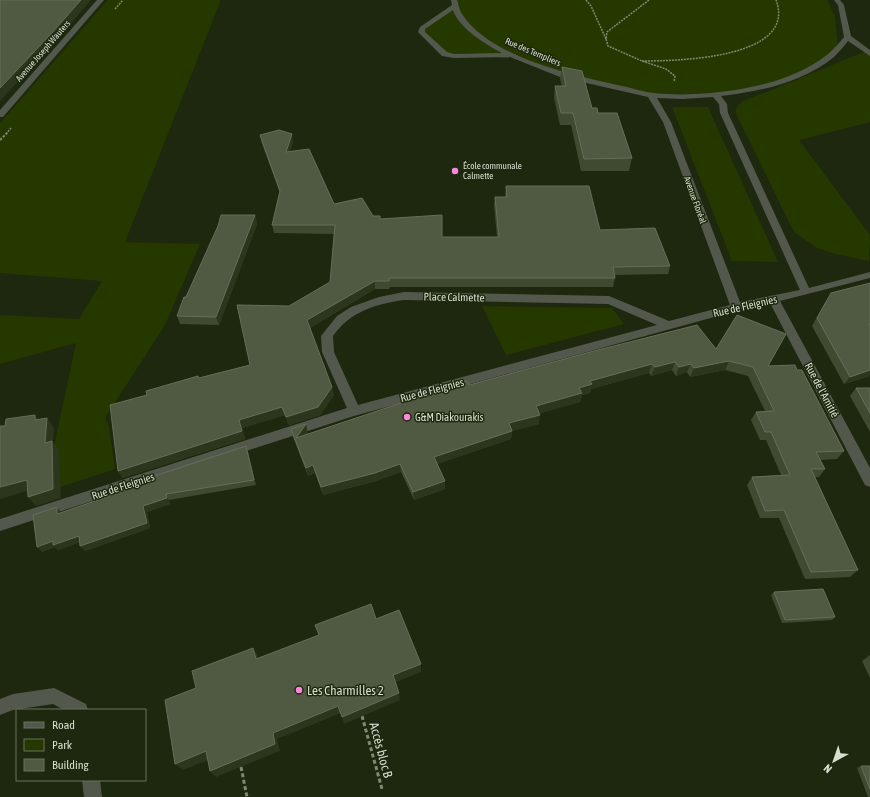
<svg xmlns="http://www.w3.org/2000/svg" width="870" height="797" font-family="'Asap Condensed',sans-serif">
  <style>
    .green { fill: #253800 }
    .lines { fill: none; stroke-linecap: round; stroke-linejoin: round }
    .path-far2 { stroke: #808874; stroke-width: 1.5; stroke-dasharray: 2 1; stroke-linecap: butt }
    .path-far1 { stroke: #808874; stroke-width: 2; stroke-dasharray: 2.5 1.5; stroke-linecap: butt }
    .path { stroke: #808874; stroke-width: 3; stroke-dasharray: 4 2.5; stroke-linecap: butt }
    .minor { fill: #53584c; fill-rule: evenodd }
    .wall { fill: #3f4a31 }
    .shaded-wall { fill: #2b361c }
    .building { fill: #505a42; stroke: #656f58 }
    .poi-dot { fill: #fe85e0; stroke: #1e280f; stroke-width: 1.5 }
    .labels { text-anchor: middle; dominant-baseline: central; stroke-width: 3; stroke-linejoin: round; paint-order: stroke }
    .far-street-label { font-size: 9px; fill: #d8dfd0; stroke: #1e280f }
    .far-poi-label { font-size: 9px; fill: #d8dfd0; stroke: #1e280f; text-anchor: start }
    .street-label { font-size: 11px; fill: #d8dfd0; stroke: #1e280f }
    .poi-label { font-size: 11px; fill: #d8dfd0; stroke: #1e280f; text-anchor: start }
    .near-poi-label { font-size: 13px; fill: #d8dfd0; stroke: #1e280f; text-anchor: start }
    .near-street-label { font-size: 13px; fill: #d8dfd0; stroke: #1e280f }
  </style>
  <rect width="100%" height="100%" fill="#1e280f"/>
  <path class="green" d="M108,0H221L125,242L200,244L165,325L105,418L109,427L115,469L54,489L52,456L76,343L0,364V315L79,319L102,281L0,273V123Z
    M454,0H827L835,17L838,47L804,72L763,85L715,94L651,95L564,75L513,55L445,54L421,32L453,7Z
    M866,51L870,54V122L799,140L870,235L869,261L835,254L817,248L794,232L735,112L738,105L744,100L767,92Z
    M672,107H708L778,262L732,261Z
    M482,306L612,308L624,324L506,355Z"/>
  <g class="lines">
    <path class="path-far2" d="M586,0L591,6L606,39
      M649,0L607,32L606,39L608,46L642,61L666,69L675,76L674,82
      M115,9L123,0
      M642,61C676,61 798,59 776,0
      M6,134L11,128"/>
    <path class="path-far1" d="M0,140L7,133"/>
    <path class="path" d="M362,716L382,789
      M241,767L247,797"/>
    <path class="minor" d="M97,0H104L3,117H0V110Z
      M451,0H457C459,5 459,10 462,14C489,57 575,76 622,86C632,88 643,92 654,93C681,96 709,94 735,90C767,85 802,75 828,54C834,49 839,43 844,37L838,5L834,0H840L844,5L851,36L870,50V56L848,41C844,46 839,52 834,57C804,82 759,92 721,96L727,104L728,113L809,288L870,272V278L780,301L870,468V487L865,485L770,303L736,311L354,416L0,531V519L347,408L322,352L321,336L337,316L351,307L379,297L404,292L609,296L669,321L730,305L663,122L648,97L560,77L510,57L454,58L442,56L418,32L420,27L452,5ZM453,10C459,29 487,45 502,53L454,54L447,52L425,32V29ZM713,97L719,104L720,113L800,290L740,302L671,122L657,98L683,99ZM404,300L608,304L657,325L358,405L334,352L333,336C350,312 375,304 404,300Z
      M54,688L86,704L88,710H64L53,704L13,710L0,715V699L13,694Z
      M82,780H100L102,797H84Z"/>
  </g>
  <path class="wall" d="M562,67L592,108L598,113L632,158L629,171H581L571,125H560L554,98L555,86H562L560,79Z
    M260,135L293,142L290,151L334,204L380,219L442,237H497L494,206L495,197H505L506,186L600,230L670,266L668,274L615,275V278L613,287H390L389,289H375L310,328L334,395L320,415L289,425L285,415L242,428L245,439L122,478L147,395L199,378L250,365L289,306L330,282L334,234L274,233L272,225L280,193L262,144Z
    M255,215L257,224L219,325L180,324L177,316L186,297Z
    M826,301L869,325L870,327V376L844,384L812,326Z
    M716,349L768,366L844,451L837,459L820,460L825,469L819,477H815L858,570L850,577L805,579L779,518H760L747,485L752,477L781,475L766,440H760L751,420L756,412L765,411L748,376L725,370L690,377L687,372L676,376L672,370L651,376L649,373L591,389L590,393L582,395L580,402L539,413V424L512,431L511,439L437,464L445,481V489L414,500L401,472L376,481L323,495L315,473L308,476L293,437L291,429L308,433L306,435L469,385Z
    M856,388H870V432L850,396Z
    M246,446L248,452L256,485L169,500L170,504L147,512L150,528L85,551L80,542L58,550L55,547L42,552L61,513L121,492Z
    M774,592L835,617L832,620L782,623L771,595Z
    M870,655V678L862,661Z
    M861,766H870V797H868L857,768Z"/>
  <path class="shaded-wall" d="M81,0H91L54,43L0,101V88Z
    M292,134L293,142L288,160L286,152Z
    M255,215L257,224L219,325L216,317Z
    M375,281V289L308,329L307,320Z
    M729,361L725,370L690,377L694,368Z
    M675,362L672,370L651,376L655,367Z
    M652,364L649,373L591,389L590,393L582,395L580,402L535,415L536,406L579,388L590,381Z
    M691,364L687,372L676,376L679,367Z
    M870,370V376L844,384L850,377Z
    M332,387L334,395L320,415L289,425L286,417Z
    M282,407L285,415L242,428L245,439L122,478L118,471L239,420Z
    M35,415L42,425L35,420Z
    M540,415L539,424L508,432L509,423Z
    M47,418L54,428L53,442L59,450L61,498L36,506L28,497L45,443Z
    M306,424L308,433L298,446L296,438Z
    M512,431L511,439L434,465V457Z
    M246,446L248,452L256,485L254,480Z
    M400,464L401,472L376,481L323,495L321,487Z
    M313,465L315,473L308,476L306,468Z
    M27,480L34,489L0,499V487Z
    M445,481V489L414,500L413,492Z
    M166,494L169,500L170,504L147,512L150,528L85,551L80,546L143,506Z
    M57,507L61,513L57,514Z
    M79,536L83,541L58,550L55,547L42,552L37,547L53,541Z
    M253,648L258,656L260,668L256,659Z
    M421,664V672L394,683L393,675Z
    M399,693L400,700L344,724L342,717Z
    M338,706L341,713L277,739L280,751L216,777L210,771L273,733Z
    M206,751L213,758L183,770L175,764Z"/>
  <path class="building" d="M0,0H81L50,35L0,88Z
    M562,67L582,71L592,108H597L598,113H617L632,158L584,159L573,113H561L555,86H566Z
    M279,130L292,134L286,152L309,149L334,204L362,198L373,216H380V219L442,215V237H499L495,197H507L506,186H589L600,230L655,228L670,266L613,267L615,278H389V281H375L307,320L332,387L318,407L286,417L282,407L239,420L242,431L118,471L110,405L147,395L146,391L198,376L199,378L250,365L237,305L289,306L330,282L335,225H272L280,191L260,135Z
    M221,215H255L216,317L177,316L184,297H186L218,226Z
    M870,283V324L869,325L870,327V370L850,377L817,318L831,293Z
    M737,315L786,334L768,366L795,365L797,370H802L844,451L816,452L825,469H811L858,570L811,572L784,510L765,511L752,477L790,475L771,432H765L756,412L774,411L753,367L729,361L694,368L691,364L679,367L675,362L655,367L652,364L590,381L592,384L579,388L582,393L536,406L540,415L509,423L512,431L434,457L445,481L413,492L400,464L375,473L321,487L313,465L306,468L291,429L306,424L296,438L467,381L469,385L590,352L697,325L716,349Z
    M856,388H870V413Z
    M35,415V420L47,418L45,443L52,441L53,489L28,497L27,480L0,487V426H5L6,419Z
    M246,446L254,480L166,494L167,498L143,506L147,523L80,546L79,536L53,545V541L37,547L33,515L57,507V514L121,492V487Z
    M823,589L835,617L785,620L774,592Z
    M371,604L376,619L399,610L421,664L393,675L399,693L342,717L338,706L273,733L275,744L210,771L206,751L175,764L165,700L196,688L192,671L253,648L256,659L319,635L315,625Z
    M861,766H870V789Z"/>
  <g class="poi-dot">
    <circle cx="455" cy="171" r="4"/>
    <circle cx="407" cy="417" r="4"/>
    <circle cx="299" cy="690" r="4"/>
  </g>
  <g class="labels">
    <g class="far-street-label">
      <text transform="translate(43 51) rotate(-49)">Avenue Joseph Wauters</text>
      <text transform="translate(533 52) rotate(23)">Rue des Templiers</text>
      <text transform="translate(695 200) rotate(70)">Avenue Floréal</text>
    </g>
    <g class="far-poi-label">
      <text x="463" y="166">École communale<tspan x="463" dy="10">Calmette</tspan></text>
    </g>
    <g class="street-label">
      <text transform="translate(454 297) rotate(1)">Place Calmette</text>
      <text transform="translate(745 306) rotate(-13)">Rue de Fleignies</text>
      <text transform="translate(432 390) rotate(-15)">Rue de Fleignies</text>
      <text transform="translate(822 390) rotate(62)">Rue de l'Amitié</text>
      <text transform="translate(123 486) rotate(-18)">Rue de Fleignies</text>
    </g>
    <g class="poi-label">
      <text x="415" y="417">G&amp;M Diakourakis</text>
    </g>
    <g class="near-poi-label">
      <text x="307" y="690">Les Charmilles 2</text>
    </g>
    <g class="near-street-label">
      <text transform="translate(381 750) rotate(75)">Accès bloc B</text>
    </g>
  </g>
  <rect x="16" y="709" width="130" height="72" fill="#1e280f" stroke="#68715c"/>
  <rect x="24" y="722" width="20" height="6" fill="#53584c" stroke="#68715c"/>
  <text x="52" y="729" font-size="12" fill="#d8dfd0">Road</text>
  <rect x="24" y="739" width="20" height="12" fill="#253800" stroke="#68715c"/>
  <text x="52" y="749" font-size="12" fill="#d8dfd0">Park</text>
  <rect x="24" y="759" width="20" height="12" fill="#505a42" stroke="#68715c"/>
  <text x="52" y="769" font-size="12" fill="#d8dfd0">Building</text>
  <g transform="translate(834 761) rotate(220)" stroke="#1e280f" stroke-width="3" paint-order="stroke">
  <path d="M0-3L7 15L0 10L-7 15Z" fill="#d8dfd0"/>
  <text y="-6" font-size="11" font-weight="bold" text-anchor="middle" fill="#d8dfd0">N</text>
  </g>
</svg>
